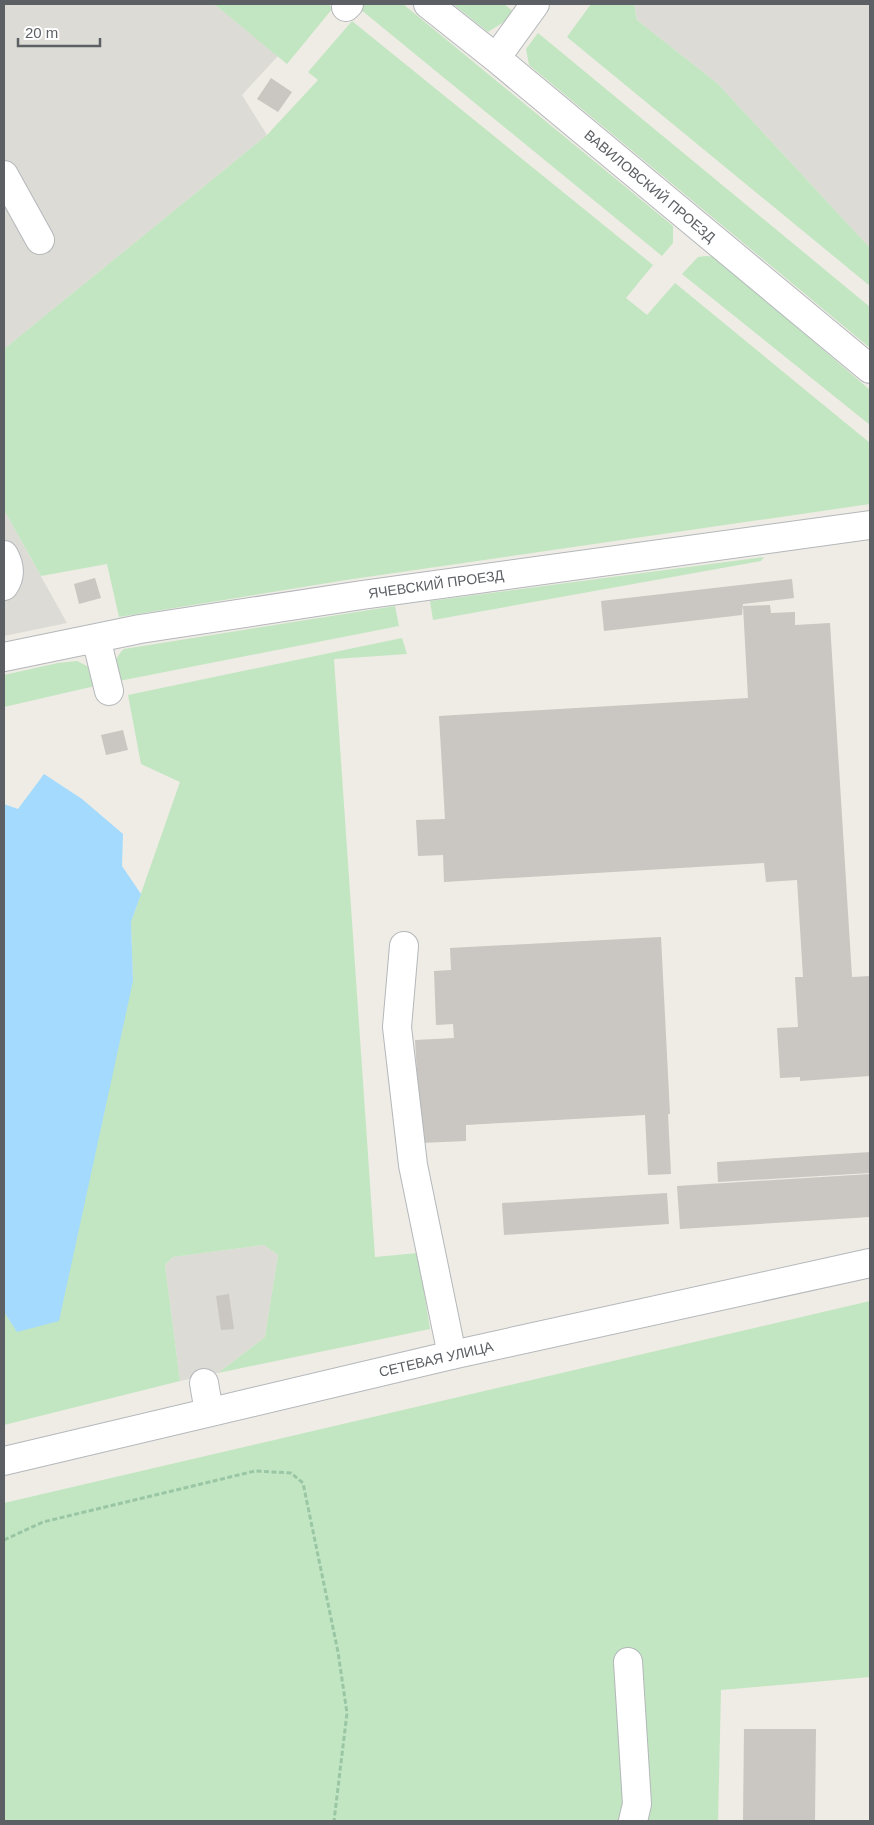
<svg xmlns="http://www.w3.org/2000/svg" width="874" height="1825" font-family="Helvetica,sans-serif">
  <style>
    .industrial { fill: #dddbd6 }
    .green { fill: #c2e6c1 }
    .water { fill: #a4dafe }
    .building { fill: #cac6c1 }
    .lines { fill: none; stroke-linecap: round; stroke-linejoin: round }
    .minor-casing { stroke: #b4b7bb; stroke-width: 30 }
    .path { stroke: #9ac6a5; stroke-width: 3; stroke-dasharray: 5 2.5; stroke-linecap: butt }
    .minor { stroke: #fff; stroke-width: 28 }
    .labels { text-anchor: middle; dominant-baseline: central; stroke-width: 4; stroke-linejoin: round; paint-order: stroke }
    .street-label { font-size: 14px; fill: #5c6064; stroke: #fff }
  </style>
  <rect width="100%" height="100%" fill="#eeece4"/>
  <path class="industrial" d="M4,4H214L278,56L242,95L267,135L4,349Z
    M634,4H870V248L718,84L637,20Z
    M4,510L67,623L4,636Z
    M264,1245L278,1255L265,1337L218,1373L180,1381L165,1265L173,1257Z"/>
  <path class="green" d="M214,4H328L333,8L287,64Z
    M364,4H403L673,226V243L662,256L360,9Z
    M453,4H504L514,12L507,20L488,32Z
    M591,4H634L637,20L718,84L870,248V286L567,37Z
    M352,21L653,265L626,298L647,315L675,283L870,443V504L346,580L119,617L107,564L41,576L4,510V349L267,135L318,80L308,72Z
    M538,33L870,307V348L529,65L526,49Z
    M706,256L715,257L870,390V425L682,274L698,257Z
    M764,557L761,561L433,620L430,601Z
    M395,606L399,626L119,681C116,666 112,660 124,649Z
    M402,638L407,654L334,659L375,1257L418,1253L430,1329L218,1373L265,1337L278,1255L264,1245L173,1257L165,1265L180,1381L4,1425V1312L17,1332L133,981L131,922L180,782L141,764L128,695Z
    M77,661L89,667L95,686L4,707V675L58,663Z
    M870,1301V1677L721,1690L718,1821H4V1503Z"/>
  <path class="water" d="M44,774L82,799L123,834L122,866L141,894L131,922L133,981L59,1321L17,1332L4,1312V804L18,809Z"/>
  <path class="building" d="M271,78L292,92L278,112L257,99Z
    M95,578L101,598L79,604L74,584Z
    M792,579L794,598L743,604L742,615L604,631L601,601Z
    M770,605L771,613L795,612V625L830,623L852,977L870,976V1076L800,1081V1077L780,1078L777,1028L798,1027L795,977H803L797,880L766,882L764,863L444,882L443,855L418,856L416,820L445,819L439,716L748,698L743,606Z
    M123,730L128,750L106,755L101,735Z
    M661,937L670,1114H668L671,1174L648,1175L645,1115L466,1125V1141L421,1143L415,1040L454,1038L453,1024L436,1025L434,971L451,970L450,948Z
    M870,1152V1173L718,1182L717,1162Z
    M870,1174V1217L680,1229L677,1186Z
    M667,1193L669,1224L504,1235L502,1203Z
    M229,1294L234,1329L221,1330L216,1296Z
    M744,1729H816L815,1821H743Z"/>
  <g class="lines">
    <g class="minor-casing">
      <path id="minor" d="M428,4L496,58L870,369
        M346,7L349,4
        M496,58L535,4
        M4,175L40,240
        M4,555C10,566 11,576 4,586
        M96,638L109,691
        M4,657L140,629L362,595L870,525
        M404,946L397,1027L413,1165L452,1355
        M204,1383L209,1412
        M4,1461L452,1355L870,1263
        M628,1662L637,1804L633,1821"/>
    </g>
    <path class="path" d="M4,1540L43,1522L255,1471L291,1473L303,1483L338,1652L347,1713L334,1821"/>
    <use href="#minor" class="minor"/>
  </g>
  <g class="labels">
    <g class="street-label">
      <text transform="translate(650 186) rotate(40)">ВАВИЛОВСКИЙ ПРОЕЗД</text>
      <text transform="translate(436 584) rotate(-8)">ЯЧЕВСКИЙ ПРОЕЗД</text>
      <text transform="translate(436 1359) rotate(-13)">СЕТЕВАЯ УЛИЦА</text>
    </g>
  </g>
  <rect width="874" height="1825" fill="none" stroke="#5c6064" stroke-width="10"/>
  <path d="M18 38v8h82v-8" fill="none" stroke="#5c6064" stroke-width="2.5"/>
  <text x="25" y="38" font-size="15" fill="#5c6064" stroke="#ffffff" stroke-width="4" paint-order="stroke">20 m</text>
</svg>
